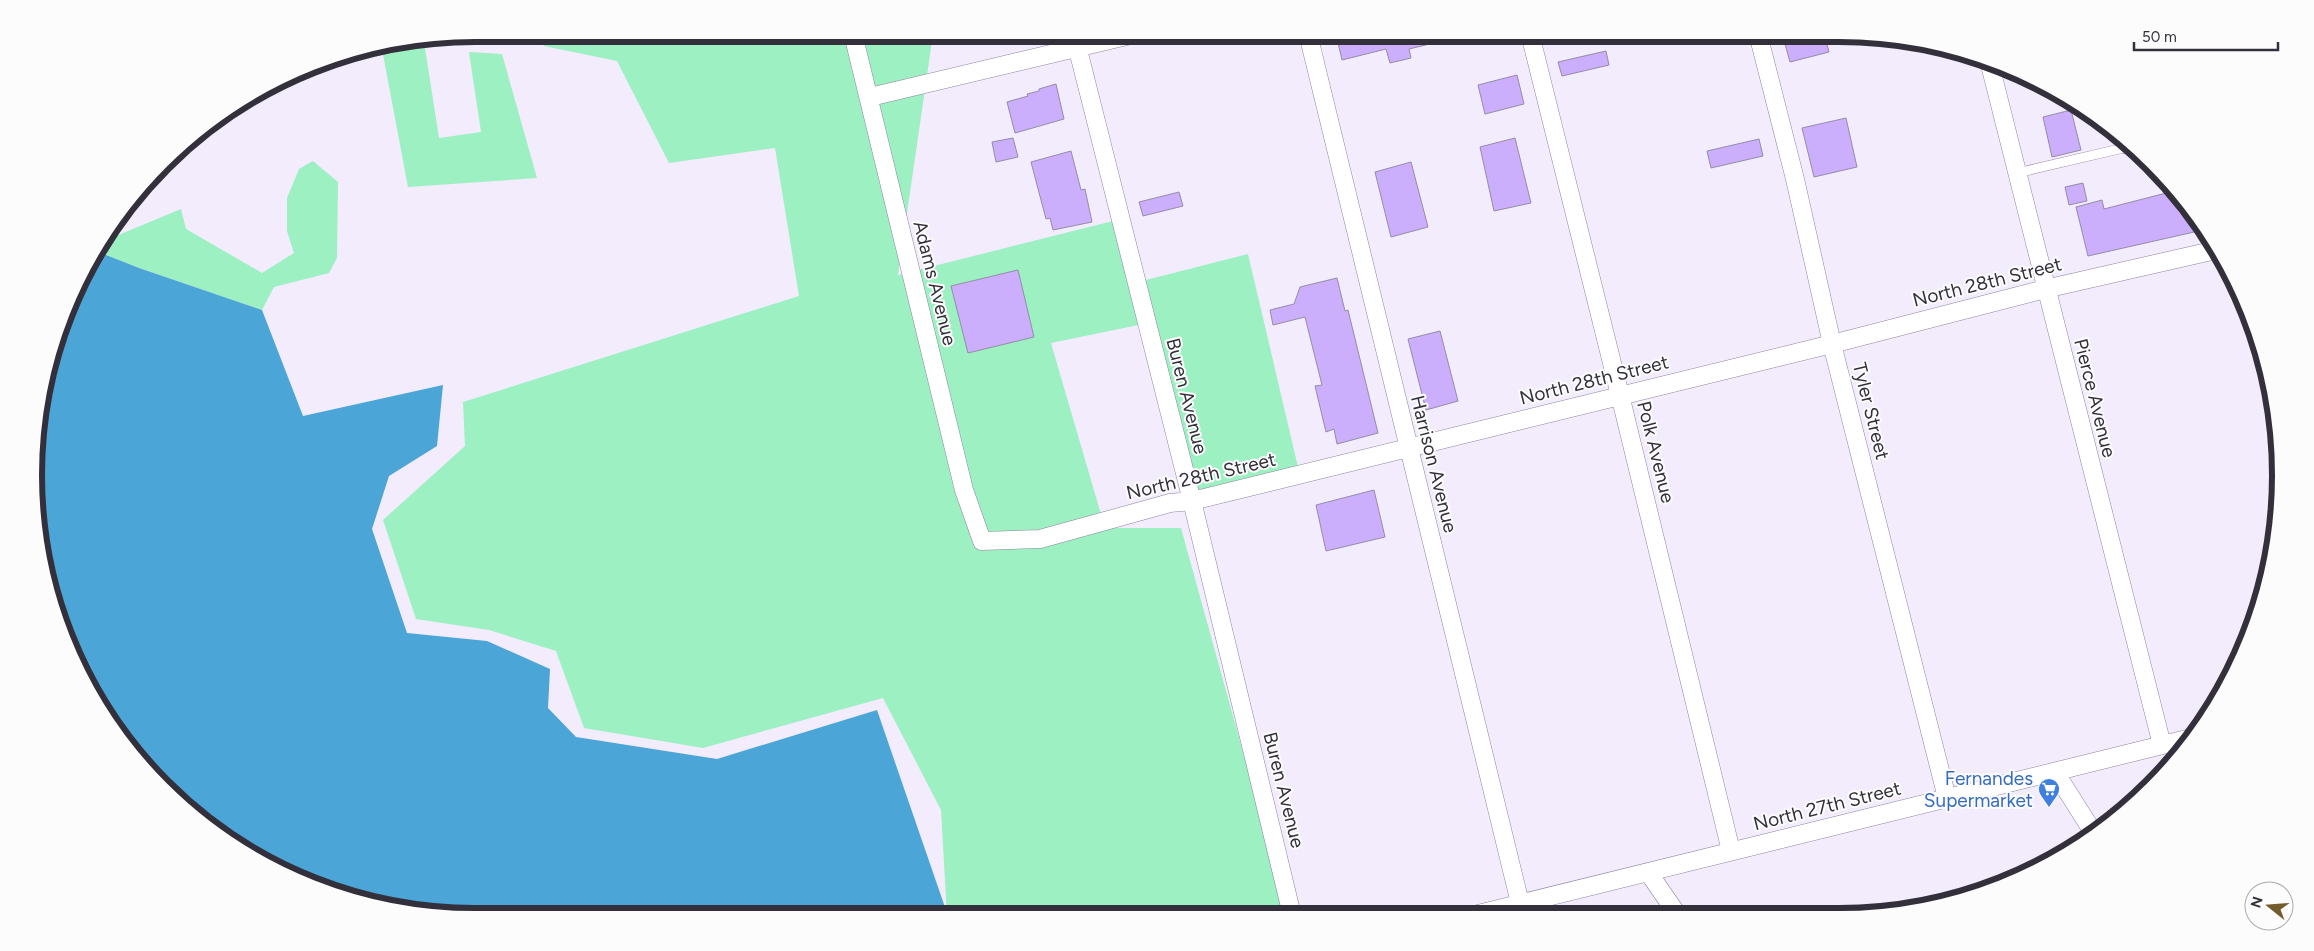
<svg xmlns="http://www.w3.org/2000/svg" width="2314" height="951" font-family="Figtree,sans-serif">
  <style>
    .green { fill: #9cf0c1 }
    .water { fill: #4ba5d7 }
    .building { fill: #cbaefc; stroke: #958ca6 }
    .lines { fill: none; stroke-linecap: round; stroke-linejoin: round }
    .service-casing { stroke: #8e849e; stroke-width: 10 }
    .minor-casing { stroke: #8e849e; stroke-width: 19 }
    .service { stroke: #fff; stroke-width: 9 }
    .minor { stroke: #fff; stroke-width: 18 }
    .labels { text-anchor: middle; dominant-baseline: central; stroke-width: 4; stroke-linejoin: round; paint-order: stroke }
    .street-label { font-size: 19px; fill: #34303b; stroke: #fcfcfc }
    .shop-label { font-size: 19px; fill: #366cbe; stroke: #fcfcfc; text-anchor: end }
    .rim { fill: none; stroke: #34303b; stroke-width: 6 }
  </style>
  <rect width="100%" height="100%" fill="#f2ecfd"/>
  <path class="green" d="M539,34H933L898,275L1125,218L1142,281L1248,254L1298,467L1194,493L1153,322L1051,343L1105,528H1181L1288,915L947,916L941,810L883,698L703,748L584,728L556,651L489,630L416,619L383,520L465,446L463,402L799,296L775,148L669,163L617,61L544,46Z
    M424,42L439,138L481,132L469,52L502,54L537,178L408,187L382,49Z
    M313,161L338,182L337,258L329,273L274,287L262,310L139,268L96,251L104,241L181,209L186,229L262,273L294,253L287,231V198L299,169Z"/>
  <path class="water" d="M96,251L139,268L262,310L303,416L443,385L437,446L389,476L372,529L407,633L487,641L550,669L548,708L576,737L717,759L877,710L948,916L476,917L334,894L206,826L144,767L93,697L42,561L38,418L57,333Z"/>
  <path class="building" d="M1336,34H1446V40L1409,49L1411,58L1390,63L1386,49L1342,60Z
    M1811,34H1824L1829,52L1790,62L1784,40Z
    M1606,51L1609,65L1562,76L1558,62Z
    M1517,75L1524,104L1485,114L1478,85Z
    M1056,84L1064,119L1015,133L1007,102L1028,96L1027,94L1039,91V89Z
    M2071,110L2081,150L2052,157L2043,117Z
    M1846,118L1857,167L1814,177L1802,128Z
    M1013,138L1018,157L996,162L992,142Z
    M1515,138L1531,203L1494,211L1480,147Z
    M1759,139L1763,156L1711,168L1707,151Z
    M1071,151L1081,190L1085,189L1092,222L1053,230L1050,218L1046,219L1031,162Z
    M1411,162L1428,227L1391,237L1375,172Z
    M2083,183L2087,201L2069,205L2065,187Z
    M2174,191L2189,206L2203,230L2088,256L2076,207L2102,200L2104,209Z
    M1179,192L1183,206L1143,216L1139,202Z
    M1018,270L1034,337L968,353L951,286Z
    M1337,278L1345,311L1348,310L1378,433L1337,444L1334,429L1326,432L1315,386L1322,385L1305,317L1273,325L1270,310L1294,304L1300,287Z
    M1440,331L1458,401L1426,410L1408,339Z
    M1374,490L1385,537L1326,551L1316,505Z"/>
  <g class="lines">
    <g class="service-casing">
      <path id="service" d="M2118,135L2122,149
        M2017,173L2132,146"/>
    </g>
    <g class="minor-casing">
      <path id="minor" d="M853,34L964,490L982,541L1040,539L1170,503L1192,501L1832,344L2045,289L2216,250
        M1074,34L1192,501L1292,915
        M1308,34L1520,903
        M1530,34L1620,395L1731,851
        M1758,34L1795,179L1832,344L1947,798
        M1989,61L2162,745
        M870,97L1135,34
        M2055,772L2093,832
        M1648,872L1677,914
        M1474,915L2191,738"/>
    </g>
    <use href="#service" class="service"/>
    <use href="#minor" class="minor"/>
  </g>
  <defs>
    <g id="supermarket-pin" transform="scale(1.125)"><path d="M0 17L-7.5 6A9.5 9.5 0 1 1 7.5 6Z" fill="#3f7fe0" stroke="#fcfcfc"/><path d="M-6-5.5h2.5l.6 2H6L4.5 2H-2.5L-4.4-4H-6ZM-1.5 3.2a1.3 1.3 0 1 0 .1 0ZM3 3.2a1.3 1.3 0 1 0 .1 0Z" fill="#fff"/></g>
  </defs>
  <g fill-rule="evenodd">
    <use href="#supermarket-pin" x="2049" y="789"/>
  </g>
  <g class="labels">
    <g class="street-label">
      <text transform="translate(1987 282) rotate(-14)">North 28th Street</text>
      <text transform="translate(935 283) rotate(76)">Adams Avenue</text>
      <text transform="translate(1594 380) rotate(-14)">North 28th Street</text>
      <text transform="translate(1187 396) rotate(76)">Buren Avenue</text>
      <text transform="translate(2095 398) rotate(76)">Pierce Avenue</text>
      <text transform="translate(1871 411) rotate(76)">Tyler Street</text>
      <text transform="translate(1656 452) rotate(76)">Polk Avenue</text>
      <text transform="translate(1434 464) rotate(76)">Harrison Avenue</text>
      <text transform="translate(1201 476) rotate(-13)">North 28th Street</text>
      <text transform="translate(1284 790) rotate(76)">Buren Avenue</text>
      <text transform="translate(1827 806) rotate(-14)">North 27th Street</text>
    </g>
    <g class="shop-label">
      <text x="2033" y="778">Fernandes<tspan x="2033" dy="22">Supermarket</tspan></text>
    </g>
  </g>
  <path d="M0 0H2314V951H0ZM475 42H1839A433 433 0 0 1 2272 475V475A433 433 0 0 1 1839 908H475A433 433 0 0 1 42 475V475A433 433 0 0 1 475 42Z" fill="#fcfcfc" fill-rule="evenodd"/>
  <path class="rim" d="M475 42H1839A433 433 0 0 1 2272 475V475A433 433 0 0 1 1839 908H475A433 433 0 0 1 42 475V475A433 433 0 0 1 475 42Z"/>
  <g transform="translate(2269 906) rotate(287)"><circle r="24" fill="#fcfcfc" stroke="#acaaaf"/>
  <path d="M0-4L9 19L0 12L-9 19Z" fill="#735b2c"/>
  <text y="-8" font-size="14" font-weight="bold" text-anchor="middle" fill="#34303b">N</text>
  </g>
  <path d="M2134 42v8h144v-8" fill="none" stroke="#34303b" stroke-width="2.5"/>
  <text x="2142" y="42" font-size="15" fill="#34303b" stroke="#fcfcfc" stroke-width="4" paint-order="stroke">50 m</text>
</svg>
